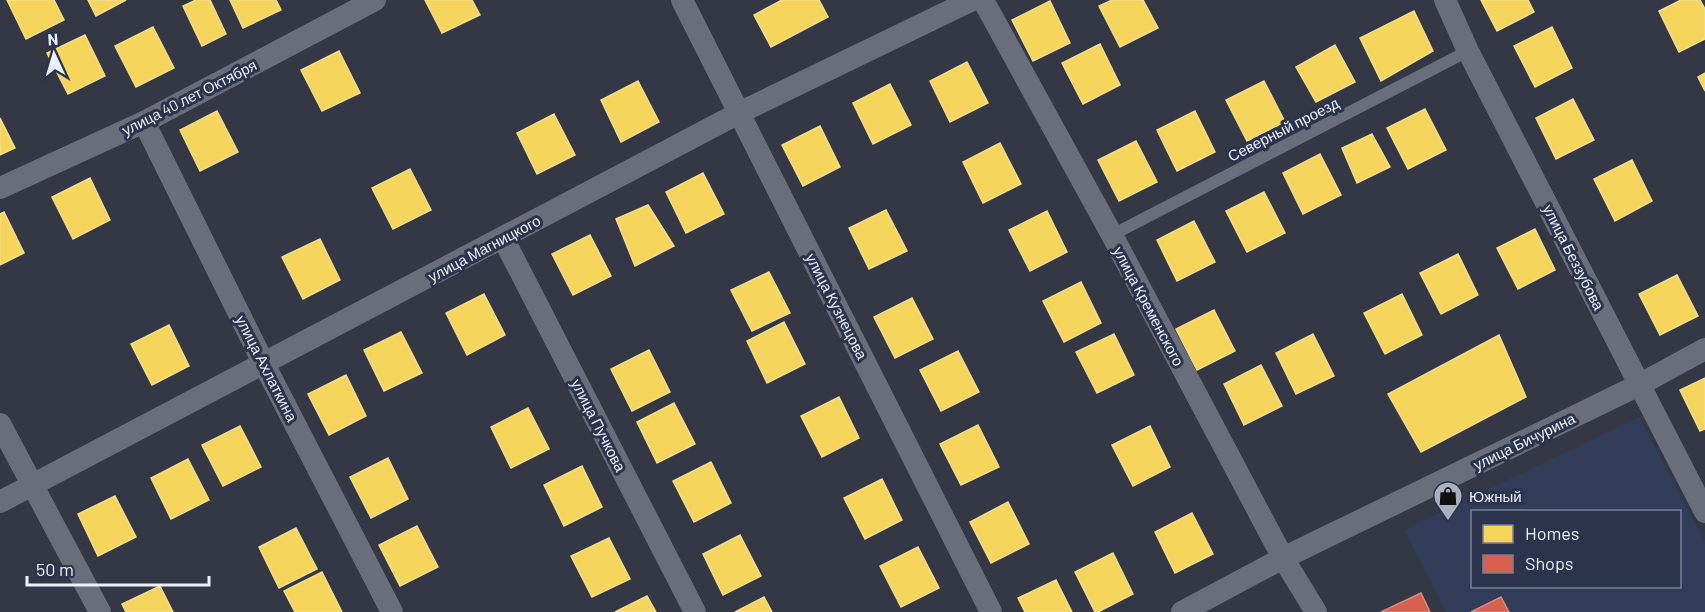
<svg xmlns="http://www.w3.org/2000/svg" width="1705" height="612" font-family="Barlow,sans-serif">
  <style>
    .built { fill: #313c58; fill-rule: evenodd }
    .homes { fill: #f6d55c; stroke: #f3dd8d; stroke-width: 1.5 }
    .shops { fill: #d6604d; stroke: #dd8c82; stroke-width: 1.5 }
    .lines { fill: none; stroke-linecap: round; stroke-linejoin: round }
    .service { stroke: #696e7a; stroke-width: 12 }
    .minor { stroke: #696e7a; stroke-width: 22 }
    .labels { text-anchor: middle; dominant-baseline: central; stroke-width: 6; stroke-linejoin: round; paint-order: stroke }
    .street-label { font-size: 15px; fill: #ecf1fe; stroke: #2b344c }
    .poi-label { font-size: 15px; fill: #ecf1fe; stroke: #2b344c; text-anchor: start }
  </style>
  <rect width="100%" height="100%" fill="#333844"/>
  <path class="built" d="M1639,417L1705,541V612H1446L1404,530ZM1472,512H1680V586H1472Z"/>
  <path class="homes" d="M7,0H54L64,20L26,39Z
    M88,0H126L96,16Z
    M196,0H210L226,34L202,46L183,6Z
    M230,0H276L281,10L243,28Z
    M425,0H472L480,15L442,33Z
    M782,0H819L828,17L771,47L754,15Z
    M1112,0H1143L1158,28L1120,47L1099,6Z
    M1481,0H1528L1534,12L1497,31Z
    M1681,0H1700L1705,9V39L1679,52L1659,11Z
    M1050,1L1070,43L1033,61L1012,20Z
    M1414,11L1433,51L1381,81L1360,38Z
    M153,27L174,68L136,87L115,46Z
    M1552,27L1572,68L1535,87L1514,46Z
    M85,35L105,76L68,94L47,53Z
    M1100,44L1120,85L1083,104L1062,63Z
    M1335,45L1355,82L1316,102L1296,67Z
    M339,51L360,93L322,111L301,70Z
    M967,62L988,103L950,122L930,81Z
    M1705,73V91L1698,77Z
    M638,81L659,122L621,142L601,100Z
    M1264,81L1285,122L1247,141L1226,100Z
    M890,84L911,125L873,144L853,103Z
    M1573,99L1594,140L1556,159L1536,118Z
    M1425,109L1446,150L1408,169L1387,128Z
    M217,111L238,152L200,171L180,130Z
    M1195,111L1215,152L1177,171L1157,130Z
    M554,114L575,155L537,174L517,133Z
    M0,118L15,148L0,155Z
    M820,126L840,167L803,186L782,145Z
    M1372,134L1390,167L1357,183L1342,148Z
    M1136,141L1157,182L1119,201L1098,160Z
    M1000,143L1021,184L983,203L963,162Z
    M1320,154L1341,195L1303,214L1283,173Z
    M1632,160L1652,201L1615,221L1594,179Z
    M410,169L431,210L393,229L372,188Z
    M703,173L724,214L686,233L666,192Z
    M90,178L110,220L73,239L52,197Z
    M1264,192L1285,233L1247,252L1226,211Z
    M648,205L674,246L635,266L616,219Z
    M886,210L907,251L869,269L849,228Z
    M1047,211L1067,252L1030,271L1009,230Z
    M4,212L24,253L0,265V214Z
    M1194,221L1215,262L1177,281L1157,240Z
    M1535,229L1555,270L1518,289L1497,248Z
    M590,235L611,276L573,295L552,254Z
    M320,239L340,280L303,299L282,257Z
    M1458,254L1478,295L1441,314L1420,273Z
    M769,272L790,313L752,331L731,290Z
    M1677,275L1698,316L1660,335L1639,294Z
    M1081,282L1101,323L1064,342L1043,301Z
    M484,294L505,335L467,355L446,313Z
    M1402,294L1422,335L1385,354L1364,313Z
    M912,298L933,339L895,358L874,317Z
    M1214,310L1235,351L1197,370L1176,329Z
    M784,322L805,364L767,383L747,341Z
    M169,325L189,366L152,385L131,344Z
    M401,332L422,373L384,391L364,350Z
    M1114,334L1134,375L1097,393L1076,352Z
    M1313,334L1334,376L1296,394L1276,353Z
    M1499,335L1526,397L1421,452L1388,394Z
    M649,350L670,392L632,411L611,369Z
    M958,351L979,392L941,411L920,370Z
    M1261,365L1282,406L1244,425L1224,384Z
    M346,375L366,416L329,435L308,394Z
    M1705,378V429L1700,431L1680,390Z
    M839,397L859,438L822,457L801,416Z
    M674,403L695,444L657,463L637,422Z
    M528,408L549,449L511,468L491,427Z
    M978,425L999,467L961,485L940,444Z
    M240,426L261,467L223,486L202,445Z
    M1150,426L1170,467L1133,486L1112,445Z
    M388,458L408,499L371,518L350,477Z
    M188,459L209,500L171,519L151,478Z
    M711,462L731,503L694,522L673,481Z
    M582,466L602,507L564,526L544,485Z
    M882,479L902,520L865,539L844,498Z
    M115,496L136,537L98,556L78,514Z
    M1008,502L1029,544L991,563L970,522Z
    M1192,513L1213,554L1175,573L1155,532Z
    M417,526L438,567L400,586L379,545Z
    M296,528L317,569L279,588L259,547Z
    M740,535L761,576L723,595L703,554Z
    M609,538L630,579L592,597L571,556Z
    M918,547L939,588L901,607L880,566Z
    M1113,553L1133,594L1098,612H1095L1075,572Z
    M322,572L342,612H295L284,591Z
    M1056,580L1072,612H1025L1018,598Z
    M160,586L173,612H126L122,604Z
    M647,596L656,612H615Z
    M764,597L772,612H735Z"/>
  <path class="shops" d="M1421,593L1430,612H1381Z
    M1501,597L1509,612H1471Z"/>
  <g class="lines">
    <path class="service" d="M1112,235L1468,51"/>
    <path class="minor" d="M682,0L991,612
      M983,0L1112,235L1283,558L1316,612
      M1445,0L1468,51L1705,512
      M144,122L264,364L392,612
      M0,188L144,122L375,0
      M503,238L695,612
      M0,424L100,612
      M0,502L739,113L972,0
      M1182,612L1283,558L1639,385L1705,349"/>
  </g>
  <defs>
    <g id="shop-pin" transform="scale(1.5)"><path d="M0 17L-7.5 6A9.5 9.5 0 1 1 7.5 6Z" fill="#abb0bd" stroke="#2b344c"/><path d="M-5-2.5h2.3a2.7 3.5 0 0 1 5.4 0H5L5.5 6h-11ZM-1.5-2.5h3a1.5 2.3 0 0 0-3 0Z" fill="#111"/></g>
  </defs>
  <g fill-rule="evenodd">
    <use href="#shop-pin" x="1448" y="496"/>
  </g>
  <g class="labels">
    <g class="street-label">
      <text transform="translate(189 97) rotate(-27)">улица 40 лет Октября</text>
      <text transform="translate(1283 129) rotate(-27)">Северный проезд</text>
      <text transform="translate(484 248) rotate(-28)">улица Магницкого</text>
      <text transform="translate(1574 257) rotate(63)">улица Беззубова</text>
      <text transform="translate(837 306) rotate(63)">улица Кузнецова</text>
      <text transform="translate(1149 306) rotate(62)">улица Кременского</text>
      <text transform="translate(267 368) rotate(63)">улица Ахлаткина</text>
      <text transform="translate(599 425) rotate(63)">улица Пучкова</text>
      <text transform="translate(1524 441) rotate(-26)">улица Бичурина</text>
    </g>
    <g class="poi-label">
      <text x="1469" y="496">Южный</text>
    </g>
  </g>
  <rect x="1471" y="510" width="210" height="78" fill="#2b344c" stroke="#788093" stroke-width="1.5"/>
  <rect x="1483" y="525" width="30" height="18" fill="#f6d55c" stroke="#788093" stroke-width="1.5"/>
  <text x="1525" y="540" font-size="18" fill="#ecf1fe">Homes</text>
  <rect x="1483" y="555" width="30" height="18" fill="#d6604d" stroke="#788093" stroke-width="1.5"/>
  <text x="1525" y="570" font-size="18" fill="#ecf1fe">Shops</text>
  <g transform="translate(54 54) rotate(356)" stroke="#2b344c" stroke-width="4.5" paint-order="stroke">
  <path d="M0-4.5L10 22L0 15L-10 22Z" fill="#ecf1fe"/>
  <text y="-9" font-size="16" font-weight="bold" text-anchor="middle" fill="#ecf1fe">N</text>
  </g>
  <path d="M27 576v9h182v-9" fill="none" stroke="#ecf1fe" stroke-width="3"/>
  <text x="36" y="576" font-size="18" fill="#ecf1fe" stroke="#2b344c" stroke-width="4.5" paint-order="stroke">50 m</text>
</svg>
